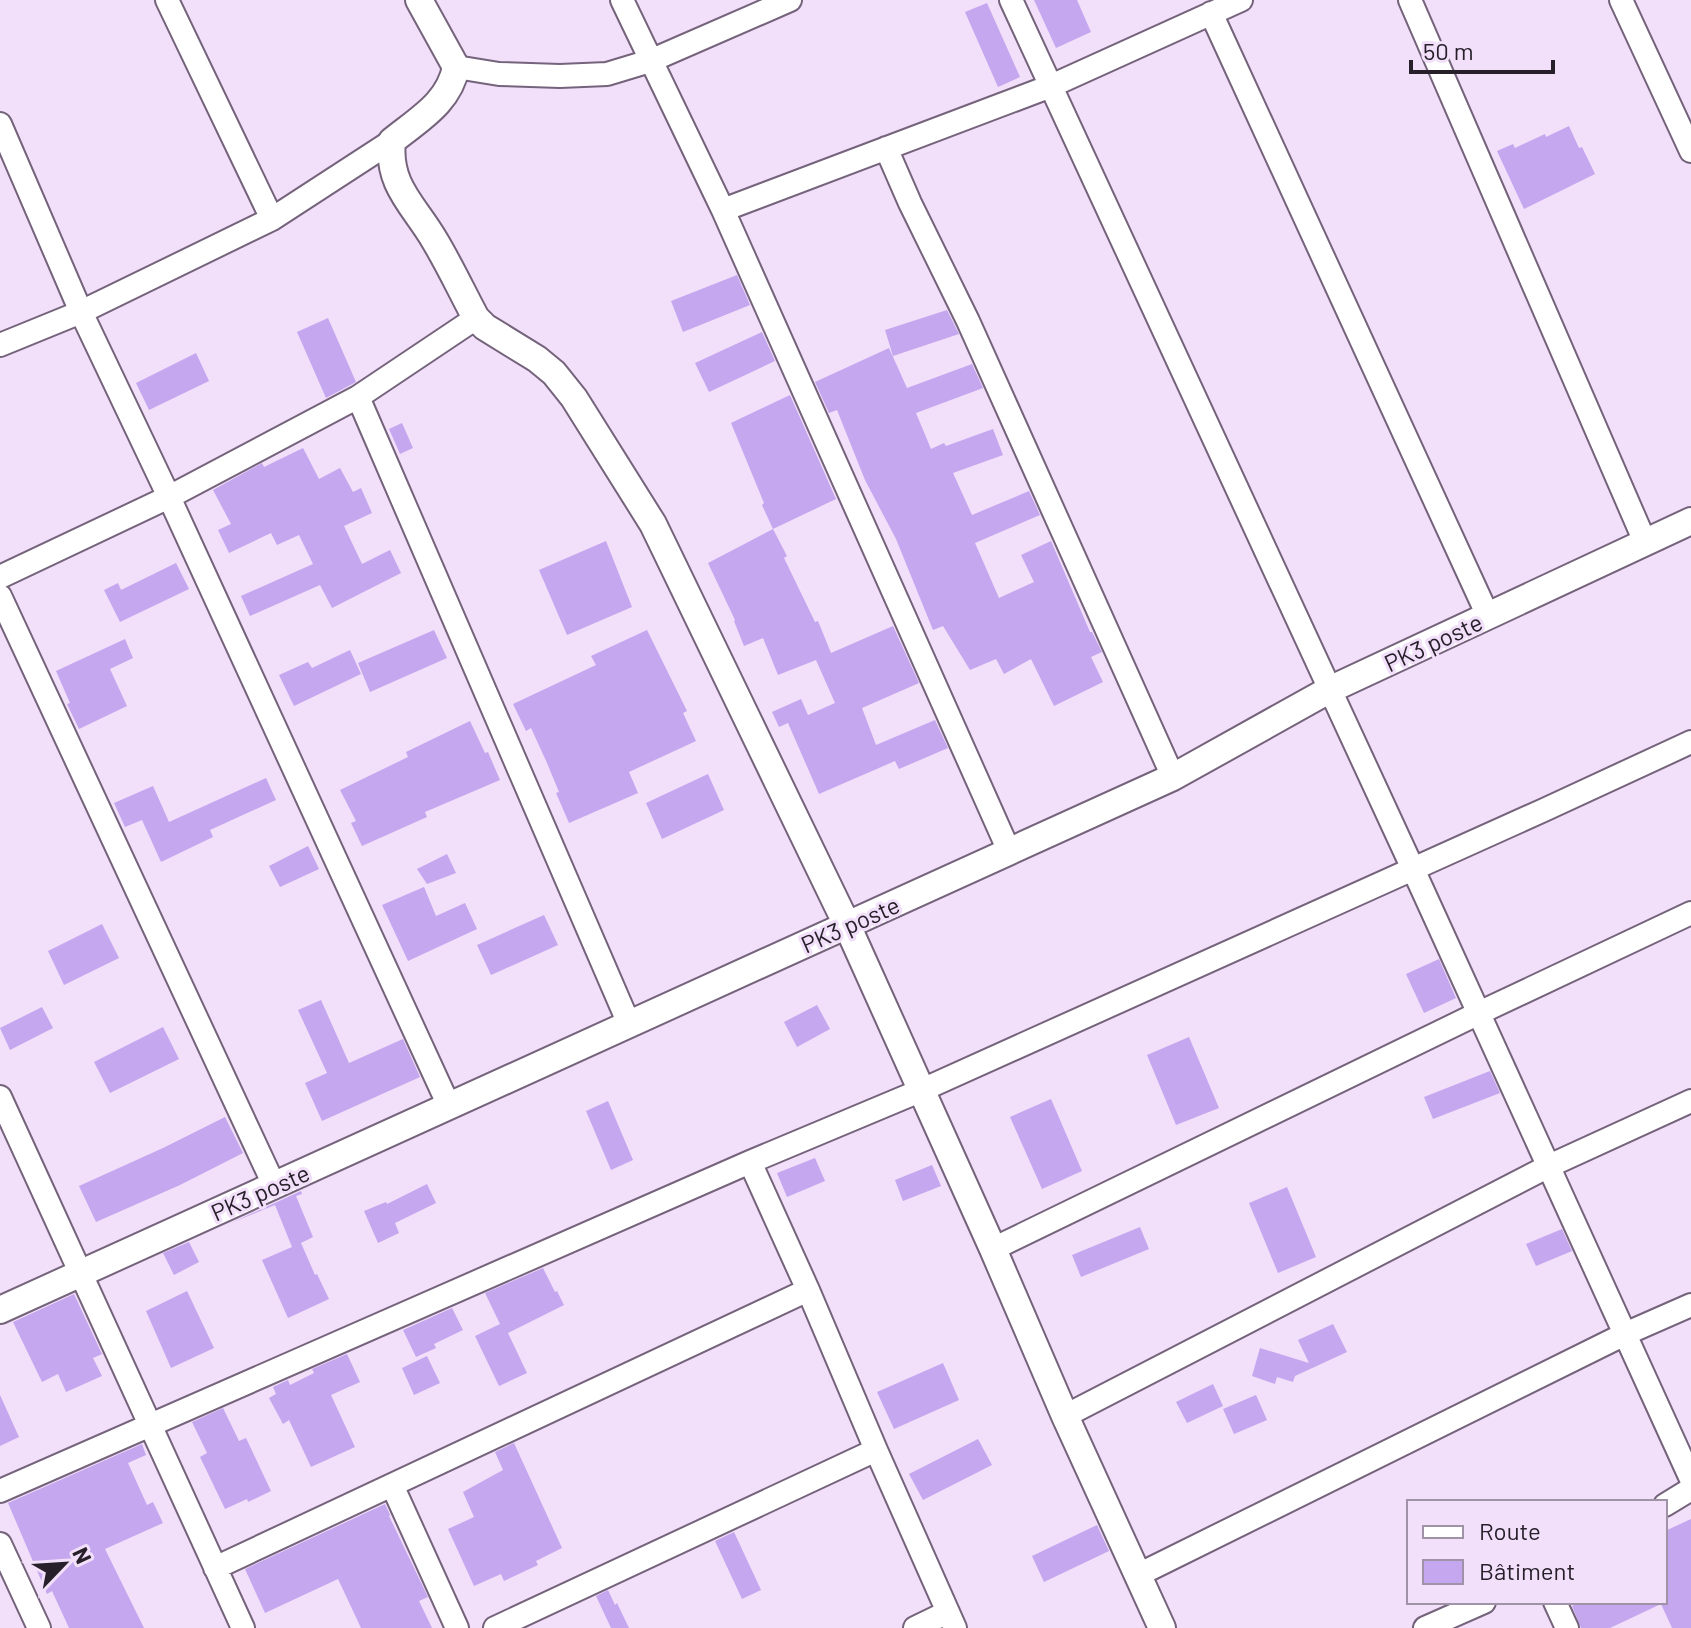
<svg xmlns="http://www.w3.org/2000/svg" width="1691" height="1628" font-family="Barlow,sans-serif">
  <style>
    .building { fill: #c4a7ef }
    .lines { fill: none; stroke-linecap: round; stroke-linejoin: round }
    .minor-casing { stroke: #74637b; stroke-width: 26 }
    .tertiary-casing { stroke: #74637b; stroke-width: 30 }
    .minor { stroke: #fff; stroke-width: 22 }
    .tertiary { stroke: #fff; stroke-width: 26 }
    .labels { text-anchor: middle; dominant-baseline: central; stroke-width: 6; stroke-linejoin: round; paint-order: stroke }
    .street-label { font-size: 24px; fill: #27202a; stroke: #f2dffa }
  </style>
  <rect width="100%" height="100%" fill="#f2dffa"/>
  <path class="building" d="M1034,0H1077L1091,32L1056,48Z
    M987,3L1020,77L998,87L965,12Z
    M1569,126L1579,148L1582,147L1595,174L1524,209L1497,151L1513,144L1515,148L1545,134L1546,137Z
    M737,275L750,305L683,332L671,301Z
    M947,310L959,334L893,356L885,330Z
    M328,318L356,382L326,398L297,332Z
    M762,332L775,361L709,392L695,363Z
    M889,348L907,388L972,364L983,388L916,413L931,449L944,443L946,446L993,429L1003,455L953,473L972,515L1029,491L1040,515L975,543L999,598L1034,582L1021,555L1051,541L1090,632H1092L1102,652L1091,657L1103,682L1054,706L1031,659L1004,674L996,659L970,670L943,626L933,630L896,539L865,480L837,410L829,413L815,382Z
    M196,353L209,381L149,410L136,383Z
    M790,395L836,499L773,529L762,505L764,503L731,423Z
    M402,423L413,448L400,454L389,429Z
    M303,448L319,479L340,468L353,492L361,488L372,513L344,526L362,564L390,550L401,573L332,608L320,585L250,616L241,596L313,564L299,535L277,545L271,533L229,553L218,530L231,524L213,490L262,463L264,467Z
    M773,529L787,556L784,558L815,622L818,621L831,653L893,626L919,683L862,708L876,745L935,720L948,748L899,769L895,761L819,794L788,723L779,727L772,712L801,699L808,715L835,703L816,660L778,675L763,638L744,646L734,621L735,620L708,563Z
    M606,541L632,607L567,635L539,570Z
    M176,563L189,589L120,622L104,590L118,583L121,590Z
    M434,630L447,658L370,692L358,663Z
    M647,630L687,711L683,713L696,741L629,772L638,793L569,823L556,793L559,792L547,763L531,728L526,731L513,704L596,665L591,656Z
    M125,639L133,658L110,669L127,706L79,729L67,704L70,703L56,671Z
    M350,650L361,674L294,706L279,675L308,662L312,668Z
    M470,721L485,753L488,752L500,780L425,812L427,817L362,846L351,823L356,821L340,790L408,757L406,752Z
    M708,774L724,810L662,839L646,803Z
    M266,778L276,800L210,830L213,837L161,862L142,820L125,827L114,803L153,786L169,822Z
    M308,846L319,869L280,887L269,866Z
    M447,854L456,873L427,884L417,869Z
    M424,887L436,916L465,903L477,929L408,961L382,905Z
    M544,915L558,945L491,975L477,945Z
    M102,924L119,958L64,985L48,951Z
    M1439,959L1456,998L1424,1013L1406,974Z
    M321,1000L349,1063L403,1039L420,1077L322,1121L305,1083L327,1073L298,1010Z
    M817,1005L830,1029L797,1047L784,1022Z
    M42,1007L53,1028L10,1050L0,1028Z
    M163,1027L179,1059L110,1093L94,1062Z
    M1189,1037L1219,1108L1176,1125L1147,1055Z
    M1490,1071L1500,1093L1433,1119L1424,1097Z
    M1051,1099L1082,1171L1042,1189L1010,1117Z
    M608,1101L633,1160L611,1170L586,1111Z
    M225,1117L243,1153L180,1185L96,1222L79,1186L163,1148Z
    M815,1158L825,1181L787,1197L777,1173Z
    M932,1165L941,1186L903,1201L895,1180Z
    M427,1184L436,1203L395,1223L399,1233L378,1243L364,1211L386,1202L387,1204Z
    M1287,1187L1316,1257L1278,1273L1249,1203Z
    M301,1191L302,1194L296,1196L313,1237L301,1243L315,1275L317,1274L329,1299L288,1318L262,1260L292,1247L275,1205L231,1223Z
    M1140,1227L1149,1249L1081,1277L1072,1255Z
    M1562,1229L1572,1251L1536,1266L1526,1244Z
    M189,1242L199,1262L174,1275L163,1253Z
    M543,1268L555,1292L557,1291L564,1305L508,1333L527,1373L499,1386L475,1336L500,1324L485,1293Z
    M187,1291L214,1348L171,1368L146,1311Z
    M74,1294L102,1354L93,1358L102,1376L66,1392L58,1374L42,1382L13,1322Z
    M452,1308L463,1330L434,1344L436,1348L416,1357L403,1330Z
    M1333,1324L1347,1352L1295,1376L1293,1382L1277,1377L1275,1384L1252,1376L1260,1348L1309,1363L1298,1340Z
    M347,1354L360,1382L331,1395L355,1447L311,1467L289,1420L283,1424L269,1398L276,1394L273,1387L288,1380L290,1385L314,1373L312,1369Z
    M427,1356L440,1383L414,1395L402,1368Z
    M943,1363L959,1400L894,1429L877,1392Z
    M1213,1384L1223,1406L1187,1423L1176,1402Z
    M0,1395L19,1437L0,1446Z
    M1256,1395L1267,1420L1234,1434L1223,1409Z
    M223,1408L239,1441L246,1438L271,1491L248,1502L247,1499L225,1509L200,1457L207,1453L192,1422Z
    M978,1439L992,1465L923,1500L909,1474Z
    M514,1443L562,1548L536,1561L538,1565L504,1581L501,1574L474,1586L448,1529L474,1517L463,1492L503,1470L495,1452Z
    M142,1444L146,1455L128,1463L147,1505L153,1502L163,1523L105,1549L144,1628H69L52,1591L47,1594L8,1503Z
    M385,1504L390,1515L389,1516L428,1597L419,1601L432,1628H361L338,1579L265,1613L245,1569Z
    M1691,1519V1628H1672L1661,1604L1610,1628H1581L1572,1606L1581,1602H1665V1531Z
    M1097,1525L1109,1551L1044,1582L1032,1556Z
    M734,1532L761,1590L742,1599L715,1541Z
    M608,1590L615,1605L617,1603L629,1628H611L596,1596Z"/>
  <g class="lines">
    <g class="minor-casing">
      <path id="minor" d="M167,0L272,219
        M622,0L723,210L1009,851
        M1011,0L1413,869L1691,1479
        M1410,0L1645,542
        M1621,0L1691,151
        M1211,13L1488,616
        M456,67L499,74L560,76L607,74L650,61L790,0
        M0,124L81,312L169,497L449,1106
        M886,148L910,203L968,321L1173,777
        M723,210L1051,86L1241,0
        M0,345L81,312L272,219L392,141
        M358,397L629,1024
        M0,577L169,497L358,397L476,318
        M0,596L274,1185
        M0,1097L243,1628
        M750,1162L808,1290L876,1450L955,1628
        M993,1249L1479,1013L1691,913
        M1065,1416L1549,1166L1691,1101
        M392,1485L457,1628
        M0,1491L750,1162L922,1090L1544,810L1691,742
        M1665,1505L1691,1489
        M0,1544L39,1628
        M215,1568L808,1290
        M1138,1575L1625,1334L1691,1305
        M1555,1602L1567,1628
        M495,1628L876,1450
        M915,1628L948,1612
        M1425,1628L1484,1602"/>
    </g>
    <g class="tertiary-casing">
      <path id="tertiary" d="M419,0L456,67C449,103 419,119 392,141C387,186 415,206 435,241C450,266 462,292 476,318L485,327L537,359L554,373L574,398L653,524L847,925L993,1249L1065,1416L1162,1628
        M0,1310L1173,777L1329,690L1691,521"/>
    </g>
    <use href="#minor" class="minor"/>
    <use href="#tertiary" class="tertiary"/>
  </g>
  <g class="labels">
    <g class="street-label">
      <text transform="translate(1433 642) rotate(-25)">PK3 poste</text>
      <text transform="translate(850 924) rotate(-24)">PK3 poste</text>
      <text transform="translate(260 1192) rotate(-24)">PK3 poste</text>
    </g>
  </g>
  <rect x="1407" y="1500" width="260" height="104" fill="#f2dffa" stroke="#a193a7" stroke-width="2"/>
  <rect x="1423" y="1526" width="40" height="12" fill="#ffffff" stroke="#a193a7" stroke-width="2"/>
  <text x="1479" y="1540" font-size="24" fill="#27202a">Route</text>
  <rect x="1423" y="1560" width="40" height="24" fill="#c4a7ef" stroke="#a193a7" stroke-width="2"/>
  <text x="1479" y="1580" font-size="24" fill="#27202a">Bâtiment</text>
  <g transform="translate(64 1564) rotate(65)" stroke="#f2dffa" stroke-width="6" paint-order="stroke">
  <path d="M0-6L14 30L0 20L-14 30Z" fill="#27202a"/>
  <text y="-12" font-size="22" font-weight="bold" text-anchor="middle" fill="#27202a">N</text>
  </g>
  <path d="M1411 60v12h142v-12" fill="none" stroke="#27202a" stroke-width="4"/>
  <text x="1423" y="60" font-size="24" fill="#27202a" stroke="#f2dffa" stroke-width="6" paint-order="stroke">50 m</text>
</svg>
